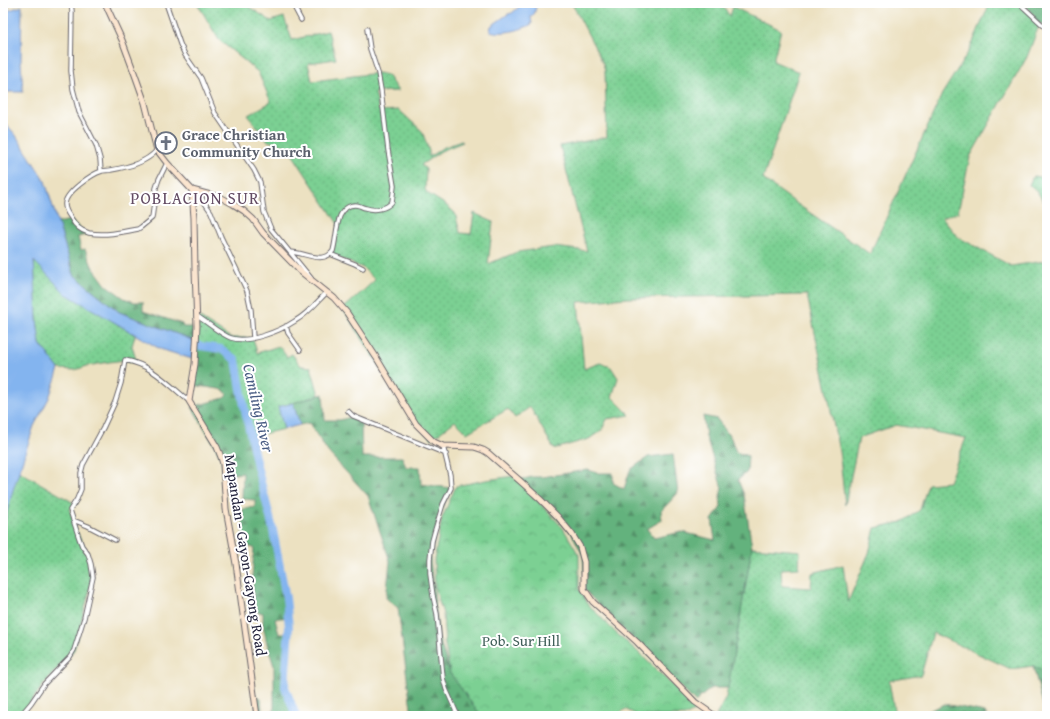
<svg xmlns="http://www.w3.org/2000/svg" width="1050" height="719" font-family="'Gentium Book Plus',serif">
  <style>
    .grass { fill: url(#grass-dots); stroke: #4e7967 }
    .forest { fill: url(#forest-firs); stroke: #436a5c }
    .park { fill: url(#park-crowns); stroke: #4e7967 }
    .water { fill: #83b4ef; stroke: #526b95 }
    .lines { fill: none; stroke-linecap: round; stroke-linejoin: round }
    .river { stroke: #83b4ef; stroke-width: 8 }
    .street-casing { stroke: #69656a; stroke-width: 5.5 }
    .secondary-casing { stroke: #69656a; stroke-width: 7 }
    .street { stroke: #fff; stroke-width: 3.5 }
    .secondary { stroke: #fbe5cf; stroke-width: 5 }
    .labels { text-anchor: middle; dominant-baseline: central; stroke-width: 4; stroke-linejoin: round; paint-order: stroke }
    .worship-label { font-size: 15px; font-weight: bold; fill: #5b616d; stroke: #fff; text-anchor: start }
    .street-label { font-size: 15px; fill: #22223b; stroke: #fff }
    .park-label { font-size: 15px; fill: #415f5a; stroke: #fff }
    .water-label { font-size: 16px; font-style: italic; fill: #495c83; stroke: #fff }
    .quarter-label { font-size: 17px; letter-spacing: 1px; fill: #634c64; stroke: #fff }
  </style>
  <defs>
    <pattern id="grass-dots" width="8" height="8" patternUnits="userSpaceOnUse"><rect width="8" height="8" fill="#7bd093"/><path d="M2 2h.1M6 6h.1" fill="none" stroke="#6ab280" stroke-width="1.8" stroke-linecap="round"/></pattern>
    <pattern id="forest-firs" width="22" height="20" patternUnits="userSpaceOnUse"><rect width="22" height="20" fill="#64b27d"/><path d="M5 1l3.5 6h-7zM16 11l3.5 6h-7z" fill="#529068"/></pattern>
    <pattern id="park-crowns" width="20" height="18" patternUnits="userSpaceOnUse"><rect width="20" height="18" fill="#7bd093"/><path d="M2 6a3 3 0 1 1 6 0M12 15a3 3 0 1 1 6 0" fill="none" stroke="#6ab280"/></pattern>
  </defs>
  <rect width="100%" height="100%" fill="#fff"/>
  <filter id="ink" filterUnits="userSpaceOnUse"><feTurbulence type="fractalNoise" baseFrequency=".025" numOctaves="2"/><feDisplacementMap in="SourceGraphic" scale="8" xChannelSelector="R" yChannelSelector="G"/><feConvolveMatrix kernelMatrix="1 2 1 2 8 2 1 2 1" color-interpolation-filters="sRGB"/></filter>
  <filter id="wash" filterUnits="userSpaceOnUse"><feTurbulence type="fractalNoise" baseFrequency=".012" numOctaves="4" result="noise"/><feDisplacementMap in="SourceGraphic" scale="16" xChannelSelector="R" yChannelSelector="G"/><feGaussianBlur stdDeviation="0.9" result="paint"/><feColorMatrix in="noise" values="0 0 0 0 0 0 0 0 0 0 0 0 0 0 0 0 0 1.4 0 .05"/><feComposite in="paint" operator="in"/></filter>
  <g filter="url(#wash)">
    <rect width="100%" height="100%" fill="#ece1c1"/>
    <path class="grass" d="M197,3H243L271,21L284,17L292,40L328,31L336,59L308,63L312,81L378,73L387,75L398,91L375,92L379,111L399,110L422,131L429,151V157L442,148L461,141L463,142L441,151L421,165L426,169L425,189L427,193L446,205L455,213L460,233L471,234L474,213L493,222L488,264L517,252L554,247L587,251L560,146L607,137L605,72L603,63L576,11L571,3H720L730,16L733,7L781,30L773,61L799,72L763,179L800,206L870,254L942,94L969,51L990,3H1019L1040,23L1027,57L970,157L958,212L942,218L958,237L1011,266L1045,261L1047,252V672L1033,666L1011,669L933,633L921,675L889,681L895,716H716L726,697L752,547L800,551L799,568L781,569L782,586L811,588L812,573L843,565L848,602L869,553L875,528L902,522L920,510L928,484L949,482L966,438L896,425L859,438L845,505L840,457L827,390L807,295L627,298L578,302L584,369L600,363L611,367L618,378L612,397L630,415L607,419L602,430L589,439L554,449L530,407L515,418L508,409L467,433L455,421L432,439L416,423L343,309L375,280L363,268L330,254L333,251L338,224L287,146L268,141L248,115L271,102L258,72L219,40Z
      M1033,176L1047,178V203L1044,202L1038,193L1029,185Z
      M34,260L66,294L100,313L135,335L132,346L137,363L125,360L109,362L87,366L75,370L59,369L40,344L37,320Z
      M197,316L231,338H253L257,353L279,346L287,357L292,354L301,366L311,367L319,395L279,407L284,429L254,436H251L236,362L196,345Z
      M19,471L74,503L70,510L76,530L87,553L93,577L74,650L44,684L20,716H3V528L13,489Z"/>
    <path class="forest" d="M1024,3H1047V27L1040,23Z
      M70,220L84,231L86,235L78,237L81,250L85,249L92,266L106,285L124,298L134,302H143V311L182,324L183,327H197L195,341L119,312L74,275L58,223Z
      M196,345L221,349L236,360C243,396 249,432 258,468C270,517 283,566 288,617L275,619L279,634H288L285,687L296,716H257L255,695L261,698L262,712L274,711V666L267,644L263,625V613L255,611L252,580L254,548L243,545V509L255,507V500L242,499L243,473L224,475L221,457L192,407L224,398L227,395L225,391L219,389L192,385Z
      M323,394L325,420H340L351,417L361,420L362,457H402L406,467H420L421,484L451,488L439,516L430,559L439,638L450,673L481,716H412L398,608L386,598L390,561L368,496L328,452L309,423L300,425L293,403Z
      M703,416L717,419L731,438L736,452L748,456L747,472L738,480L744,495L752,547L728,688H711L695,702L585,591L583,556L572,534L519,480L532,477H542L588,470L598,473H613V483L624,489L630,470L648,457L673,454L678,493L661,511L662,520L647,529L654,538L682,532L715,540L712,520L721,507L720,496L722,488L706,437Z
      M1033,666L1047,672V716H1046Z
      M944,704L985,712L987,716H917Z"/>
    <path class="park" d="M514,476L563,528L579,555V589L588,604L615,632L637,651L697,709L685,716H639L625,709L618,716H481L450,673L445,645L443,614L435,588L434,560L442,518L456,486L486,480Z"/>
    <path class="water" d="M521,3H532L536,7L534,15L531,17L532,24C522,30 501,35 490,31L491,26L508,14L512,13L519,7Z
      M22,6L21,60L23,92H6L7,44L3,35V12Z
      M3,121L15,134L45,181L74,275L119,312L195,341L192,359L160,349L66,294L34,261L37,320L40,344L59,369L49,398L34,426L13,490L3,527Z
      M293,403L300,425L284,429L278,407Z"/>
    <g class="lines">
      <path class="river" d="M188,346L194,345L221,349L236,360L245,411L257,466L272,525L286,598L289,627L285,687L296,716"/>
    </g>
  </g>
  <g filter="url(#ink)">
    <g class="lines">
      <g class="street-casing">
        <path id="street" d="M71,3L72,11L71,71L73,89L79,112L96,145L100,159L101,171
          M166,3L180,44L185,55L201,78L215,113L254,170L260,182L264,212L271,229L311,278
          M292,3L301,20
          M1019,3L1047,29
          M157,150C146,163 128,167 111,170C108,171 105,170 102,171C92,174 64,193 65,205C65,209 68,214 71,218C75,226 81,231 89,233C105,236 123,232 138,229L141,227L152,218L156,188L159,179L167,163
          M198,193L211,212L221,237L247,291L251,310L253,338
          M290,252C304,252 323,265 333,251C336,240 336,227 340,216C344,208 351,203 360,206C362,207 364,208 366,208C375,211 386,209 392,202L394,186L388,150L381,90L378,73L370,49L367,29
          M330,254L355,264L363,268
          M197,316C207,322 220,334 231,338C248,344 280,331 295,321C308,314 317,302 327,292
          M286,326L288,333L300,350
          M348,411L353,416L446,454
          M443,446L450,475L451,488L443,504L435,530L432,541L430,559V574L433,596L437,614L443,678L446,689L458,716
          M73,520L88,526L115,540
          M20,716L31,703L44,684L70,657L74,650L84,618L93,577L91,564L88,554L82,546L79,538L70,510L77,499L81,489V473L83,465L103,428L115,402L121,383L125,360C152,365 169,385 189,401"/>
      </g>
      <g class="secondary-casing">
        <path id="secondary" d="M105,3L122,40L135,75L145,103L153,135L157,150L167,163L192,190L222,198L233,204L244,211L253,219L263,233L300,271L334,298L347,313L376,357L416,424L434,442L443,446L474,447L483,450L488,453L519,480L540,499L558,517L572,534L580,547L582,555L584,562V589L593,602L637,642L695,702L715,716
          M3,5L8,3
          M192,190L194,218L195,270L197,326L195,364L189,401L217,447L221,457L223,464L226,509L236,564L257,716"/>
      </g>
      <use href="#street" class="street"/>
      <use href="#secondary" class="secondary"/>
    </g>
  </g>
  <defs>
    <g id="church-ring" transform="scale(1.15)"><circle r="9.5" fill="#fff" stroke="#6b7280" stroke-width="1.5"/><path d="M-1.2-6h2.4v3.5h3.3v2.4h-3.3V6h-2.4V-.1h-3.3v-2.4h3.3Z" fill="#6b7280"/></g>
  </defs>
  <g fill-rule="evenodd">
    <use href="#church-ring" x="166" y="143"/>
  </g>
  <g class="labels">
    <g class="worship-label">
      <text x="182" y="134">Grace Christian<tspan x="182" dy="17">Community Church</tspan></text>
    </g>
    <g class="street-label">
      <text transform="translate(246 555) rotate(81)">Mapandan - Gayon-Gayong Road</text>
    </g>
    <g class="park-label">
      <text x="521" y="640">Pob. Sur Hill</text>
    </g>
    <g class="water-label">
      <text transform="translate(259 408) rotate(77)">Camiling River</text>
    </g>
    <g class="quarter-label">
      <text x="195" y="197">POBLACION SUR</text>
    </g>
  </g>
  <rect width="1050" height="719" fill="none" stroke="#fff" stroke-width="16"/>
</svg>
